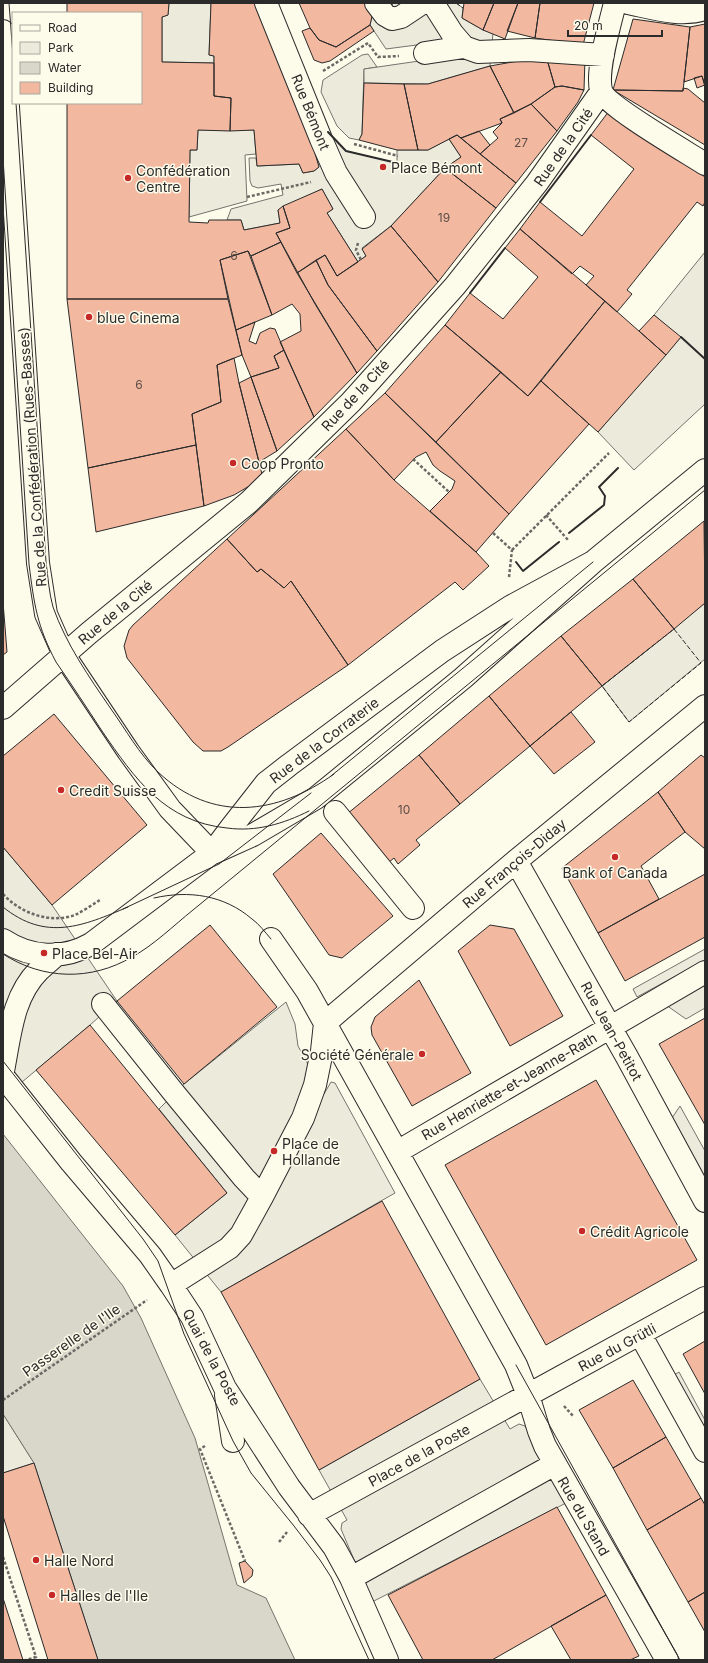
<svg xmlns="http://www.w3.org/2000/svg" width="708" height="1663" font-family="Inter,sans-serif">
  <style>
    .green { fill: #ecebdb; stroke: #74746e }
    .parking { fill: #eceadb; stroke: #74746e }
    .water { fill: #d8d7c9; stroke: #74746e }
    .building { fill: #f2b8a0; stroke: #2b2b2b }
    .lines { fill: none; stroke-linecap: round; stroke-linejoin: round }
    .minor-casing { stroke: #2b2b2b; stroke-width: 24 }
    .path { stroke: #6a6964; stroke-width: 2.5; stroke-dasharray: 3 2; stroke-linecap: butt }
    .minor { stroke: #fdfbea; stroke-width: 22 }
    .tram { stroke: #2b2b2b; stroke-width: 1 }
    .fence { stroke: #2b2b2b; stroke-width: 1; stroke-dasharray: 5 2; stroke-linecap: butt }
    .wall { stroke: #2b2b2b; stroke-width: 2 }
    .poi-dot { fill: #c62828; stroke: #fdfbea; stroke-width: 1.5 }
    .labels { text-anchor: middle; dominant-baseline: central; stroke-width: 3; stroke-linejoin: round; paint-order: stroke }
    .number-label { font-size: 12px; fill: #5d4e48 }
    .street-label { font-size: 14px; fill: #2b2b2b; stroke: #fdfbea }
    .poi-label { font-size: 14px; fill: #2b2b2b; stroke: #fdfbea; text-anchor: start }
  </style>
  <rect width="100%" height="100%" fill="#fdfbea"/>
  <path class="green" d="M368,54L377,67L364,69L362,134L359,140L349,138L337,126L321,92L323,80L362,55Z
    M705,252V359L654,315Z"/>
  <path class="parking" d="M169,3H211L209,55L214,56V63L162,62V17L168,15Z
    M389,3L392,5L394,3H456L463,8L462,18L483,30L493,33L490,66L428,84L364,83V69L426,60L424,44L386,49L370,25L373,12Z
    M198,130H254L256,154L245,155L247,201L189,217L190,150H197Z
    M327,131L346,151L397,163V150H428L449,139L461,157L445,168L391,226L362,248L366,256L358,262L327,213L333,209L322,189L278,210L280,223L244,230L241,220H227L231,209L283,195L281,184L258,188L252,186L250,181L249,158H256L257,166L299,164L303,173L314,171L319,167L312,143Z
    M681,337L705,359V404L634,470L598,432Z
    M705,603V659L629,722L602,686Z
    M3,847L52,905L117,1001L90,1025L3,1098Z
    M705,949V960L637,997L633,989Z
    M705,983V1008L686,1019L666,1005Z
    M286,1002L295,1024L298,1046L324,1094L331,1082L335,1083L395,1193L221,1292L175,1235L227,1193L159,1109L184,1084Z
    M680,1106L705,1151V1193L668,1124Z
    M679,1372L705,1420V1437L671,1377Z
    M480,1379L510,1429L519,1424L525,1426L568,1502L372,1602L341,1529L342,1523L347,1520L319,1470Z
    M3,1414L34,1463L3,1473Z"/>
  <path class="water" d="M3,1134L123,1286L141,1318L195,1438L237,1585L266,1598L295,1660H98L34,1463L3,1414Z"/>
  <path class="building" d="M67,3H169L168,15L162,17V62L214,63V96L231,98L230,131L198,130L197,150H190L189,222L208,223L209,220H241L244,230L280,223L278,210L283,206L290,228L276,233L281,242L251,256L248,251L220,260L228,299H67V103H141V13H67Z
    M211,3H255L287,77L312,143L319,167L314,171L303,173L299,164L257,166L254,130L230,131L231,98L214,96V56L209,55Z
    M299,3H368L373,12L370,25L336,47L319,40L310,28Z
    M464,3H494L483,30L462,18Z
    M494,3H518L505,39L483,30Z
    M518,3H540L535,38L507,31Z
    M540,3H594L583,45L535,38Z
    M633,19L690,27L683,91L613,90Z
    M705,24V87L702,76L684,82L690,27Z
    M370,25L374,31L330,61L322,63L314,60L302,31L310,28L319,40L336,47Z
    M546,56L555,87L531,104L514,113L490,66Z
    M546,56L585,58L584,90L562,86L555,87Z
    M490,66L514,113L500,119L502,123L461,138L457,135L428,150H418L404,84H428Z
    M702,76L705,85L697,88L694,78Z
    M364,83L404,84L418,150H397L359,140L362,134Z
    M562,86L584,90L578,102L557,131L531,104L555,87Z
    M683,88L688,89L705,103V145L613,90L683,91Z
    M531,104L557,131L516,183L480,154L498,138L493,132L502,123L500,119Z
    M609,111L705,177V202L703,206L697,202L627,290L632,294L617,312L586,285L594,276L580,266L572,274L520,229L540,202L582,236L634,169L591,135Z
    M479,131L490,145L480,154L461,138Z
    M457,135L516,183L496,208L445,168L461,157L449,139Z
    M445,168L496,208L438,282L391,226Z
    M322,189L333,209L327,213L358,262L337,276L325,255L297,273L276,233L290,228L283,206Z
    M391,226L438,282L377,351L328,285L316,260L325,255L337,276L366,256L362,249Z
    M520,229L605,301L528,396L445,325L470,293L503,319L538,277L505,248Z
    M281,242L315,304L357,373L314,417L280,342L301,331L300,314L292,304L272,315L251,256Z
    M248,251L272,315L236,330L220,260Z
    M316,260L328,285L377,351L357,373L297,273Z
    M67,299H228L242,355L217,365L221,402L192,414L196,445L88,468Z
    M605,301L666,355L598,432L541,381Z
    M654,315L681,337L666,355L639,331Z
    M255,322L249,341L256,344L260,333L270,328L275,329L284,350L274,356L279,368L251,377L242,355L236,330Z
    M445,325L501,372L436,442L385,393Z
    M284,350L314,417L277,451L251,377L279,368L274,356Z
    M234,358L239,383L263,478L234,495L204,506L192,414L221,402L217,365Z
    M501,372L528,396L541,381L589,424L509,514L436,442Z
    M251,377L277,451L259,462L239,383Z
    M385,393L509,514L476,552L430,511L452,489L455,481L440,471L433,465L426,452L416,457L394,480L346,429Z
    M346,429L394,480L476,552L489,566L463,590L455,582L348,665L291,581L284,588L261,569L257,572L227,539Z
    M196,445L204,506L96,532L88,468Z
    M704,521L705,603L674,629L633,579Z
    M227,539L257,572L261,569L284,588L291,581L348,665L228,747L221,751H203L193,742L127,658L124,646L129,630L133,625Z
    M633,579L674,629L602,686L561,636Z
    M3,602L7,652L3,655Z
    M561,636L602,686L530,746L489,696Z
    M489,696L530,746L460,804L419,755Z
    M571,712L595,742L554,774L530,746Z
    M54,714L147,825L52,905L3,847V756Z
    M419,755L460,804L416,840L420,845L398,864L394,858L388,863L347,814Z
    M701,755L705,758V849L685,832L658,792Z
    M658,792L685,832L641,866L659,899L598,933L562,868Z
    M321,833L393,916L342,958L329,955L273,874Z
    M705,874V937L625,981L598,933Z
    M210,925L277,1007L184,1084L117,1001Z
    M490,925L514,929L563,1016L510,1046L458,951Z
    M419,980L471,1073L412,1106L372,1035L371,1027L375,1017Z
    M705,1018V1125L659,1044Z
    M90,1025L227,1193L175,1235L36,1070Z
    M596,1080L697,1260L546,1345L445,1165Z
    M382,1201L480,1379L319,1470L221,1292Z
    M705,1341V1394L683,1354Z
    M633,1380L666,1437L613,1468L579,1410Z
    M666,1437L701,1498L647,1530L613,1468Z
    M34,1463L98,1660H48L3,1516V1473Z
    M701,1498L705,1505V1592L688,1602L647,1530Z
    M557,1507L606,1595L492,1660H423L388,1595Z
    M245,1561L253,1570L252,1576L244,1583L239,1563Z
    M705,1592V1632L688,1602Z
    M606,1595L639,1656L630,1660H571L551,1626Z
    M3,1598L23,1660H3Z"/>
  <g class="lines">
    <g class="minor-casing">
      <path id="minor" d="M266,3L321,139L336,173L364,217
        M376,3L385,15L392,19L401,17L422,3
        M433,3L452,33L464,47L478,52L529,50L603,55
        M615,3C610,24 596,70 601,90C605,105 688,153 705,164
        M628,3C653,8 680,17 705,9
        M3,31L38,563L46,614L64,655L128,751L170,809L212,853
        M425,53L464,47
        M3,708L89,633L249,502L351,402L455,286L537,183L601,92
        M335,812L413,908
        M213,853L253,835L316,798L463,678L593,562L705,470
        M516,861L627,1057L705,1201
        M271,939L307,991L516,1365L528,1395L539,1431L545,1446L667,1660
        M3,940C30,958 63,960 91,944L212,853L230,829L266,783L289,765L442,651L510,607L593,562
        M103,1004L174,1093L244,1178L262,1197
        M325,1023L516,861L705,706
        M3,1071C10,1036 12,997 39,970C44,965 51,960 57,954
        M3,1076L71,1162L150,1255L171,1285L192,1317L225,1388L289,1487L334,1547L351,1578L387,1660
        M397,1152L705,972
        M171,1285L229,1248L241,1235L262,1197L303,1118L315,1085L322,1051L325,1023
        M640,1334L705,1451
        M226,1395L233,1441
        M309,1515L705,1298
        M351,1578L555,1464"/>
    </g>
    <path class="path" d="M323,71L368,43L378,57L399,56
      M354,144L398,156
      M247,197L311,182
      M358,243L356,250L361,260
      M413,459L449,492
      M546,515L568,540
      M493,533L512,550
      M512,550L609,453
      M509,577L512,550
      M3,894C20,913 50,924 75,915C83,911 92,905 100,900
      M3,1400L147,1300
      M564,1406L573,1416
      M205,1446L200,1449L245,1561
      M279,1542L287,1532
      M3,1557L36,1657L26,1660"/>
    <use href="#minor" class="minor"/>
    <path class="tram" d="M9,3L13,56
      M16,103L46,562C48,577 49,593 53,607C66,644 89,677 111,709C126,730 139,754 158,772C212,823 277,815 334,774
      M3,158L29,564C34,604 37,626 56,662C72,685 87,708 102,731C135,779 165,822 227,828C256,832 283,824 309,811
      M331,776L593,562
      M154,898C189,890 224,895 252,919C259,924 265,932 271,939
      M3,907C46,942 83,926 128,907
      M123,909L219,864L311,793
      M3,954C43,980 91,981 132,957C154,945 173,926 193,910L705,490
      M3,1061L143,1239L158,1261L184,1334L233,1441L251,1473L294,1526L320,1560L331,1577L369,1660
      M516,1365L680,1660"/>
    <path class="fence" d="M456,3L463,8
      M674,629L701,663L629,722L602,686Z"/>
    <path class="wall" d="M328,132L346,151L397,163
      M540,202L591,135
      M470,293L505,248
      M681,337L705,359
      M569,533L604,505L605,496L599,487L618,468
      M516,562L523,571L559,542"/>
  </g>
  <g class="poi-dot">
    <circle cx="383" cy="167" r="4"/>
    <circle cx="128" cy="178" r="4"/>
    <circle cx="89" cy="317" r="4"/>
    <circle cx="233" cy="463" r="4"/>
    <circle cx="61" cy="790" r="4"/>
    <circle cx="615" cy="857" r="4"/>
    <circle cx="44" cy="953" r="4"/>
    <circle cx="422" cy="1054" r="4"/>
    <circle cx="274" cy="1151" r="4"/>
    <circle cx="582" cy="1231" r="4"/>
    <circle cx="36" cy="1560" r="4"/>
    <circle cx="52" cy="1595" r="4"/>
  </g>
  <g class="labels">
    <g class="number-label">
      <text x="521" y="142">27</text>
      <text x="444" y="217">19</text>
      <text x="234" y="255">6</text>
      <text x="139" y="384">6</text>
      <text x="404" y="809">10</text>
    </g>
    <g class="street-label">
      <text transform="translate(311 112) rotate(68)">Rue Bémont</text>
      <text transform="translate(563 147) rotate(-55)">Rue de la Cité</text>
      <text transform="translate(355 395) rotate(-47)">Rue de la Cité</text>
      <text transform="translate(32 457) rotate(-94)">Rue de la Confédération (Rues-Basses)</text>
      <text transform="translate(115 612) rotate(-40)">Rue de la Cité</text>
      <text transform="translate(324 740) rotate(-37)">Rue de la Corraterie</text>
      <text transform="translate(514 863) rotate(-40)">Rue François-Diday</text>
      <text transform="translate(612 1031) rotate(61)">Rue Jean-Petitot</text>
      <text transform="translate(509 1086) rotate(-30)">Rue Henriette-et-Jeanne-Rath</text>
      <text transform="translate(71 1340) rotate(-35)">Passerelle de l'Ile</text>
      <text transform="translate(617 1347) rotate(-28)">Rue du Grütli</text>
      <text transform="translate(212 1357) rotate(62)">Quai de la Poste</text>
      <text transform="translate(419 1455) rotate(-29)">Place de la Poste</text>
      <text transform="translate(584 1516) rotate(60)">Rue du Stand</text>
    </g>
    <g class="poi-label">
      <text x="391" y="167">Place Bémont</text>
      <text x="136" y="170">Confédération<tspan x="136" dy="16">Centre</tspan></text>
      <text x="97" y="317">blue Cinema</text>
      <text x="241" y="463">Coop Pronto</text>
      <text x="69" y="790">Credit Suisse</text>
      <text x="615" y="872" text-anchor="middle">Bank of Canada</text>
      <text x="52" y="953">Place Bel-Air</text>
      <text x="414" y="1054" text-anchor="end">Société Générale</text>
      <text x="282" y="1143">Place de<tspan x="282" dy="16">Hollande</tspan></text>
      <text x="590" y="1231">Crédit Agricole</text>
      <text x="44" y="1560">Halle Nord</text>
      <text x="60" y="1595">Halles de l'Ile</text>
    </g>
  </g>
  <rect width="708" height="1663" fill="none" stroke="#2b2b2b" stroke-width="8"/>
  <rect x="12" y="12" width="130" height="92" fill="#fdfbea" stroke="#a9a89e"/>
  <rect x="20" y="25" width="20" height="6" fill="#fdfbea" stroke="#a9a89e"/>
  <text x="48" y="32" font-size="12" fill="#2b2b2b">Road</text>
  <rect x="20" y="42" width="20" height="12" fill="#ecebdb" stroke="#a9a89e"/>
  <text x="48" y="52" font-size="12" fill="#2b2b2b">Park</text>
  <rect x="20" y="62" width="20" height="12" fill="#d8d7c9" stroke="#a9a89e"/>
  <text x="48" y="72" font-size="12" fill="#2b2b2b">Water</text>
  <rect x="20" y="82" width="20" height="12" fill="#f2b8a0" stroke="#a9a89e"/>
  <text x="48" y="92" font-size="12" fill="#2b2b2b">Building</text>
  <path d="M568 30v6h94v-6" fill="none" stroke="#2b2b2b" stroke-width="2"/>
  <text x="574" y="30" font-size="12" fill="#2b2b2b" stroke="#fdfbea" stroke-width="3" paint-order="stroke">20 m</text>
</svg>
